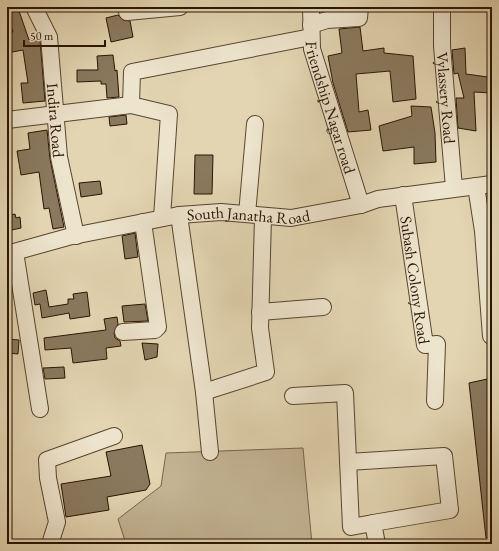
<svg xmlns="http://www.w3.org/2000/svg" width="499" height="551" font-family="'EB Garamond',serif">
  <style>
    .green { fill: #c3b494; stroke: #76644b }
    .building { fill: #8a795e; stroke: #291502 }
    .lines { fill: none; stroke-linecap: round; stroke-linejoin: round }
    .minor-casing { stroke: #58452e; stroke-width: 18 }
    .minor { stroke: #ede4cd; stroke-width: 16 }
    .labels { text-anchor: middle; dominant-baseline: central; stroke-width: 4; stroke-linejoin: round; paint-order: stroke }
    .street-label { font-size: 16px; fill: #291502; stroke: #ede4cd }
  </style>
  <rect width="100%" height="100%" fill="#e3d5b2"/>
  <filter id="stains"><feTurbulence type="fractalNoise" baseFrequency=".005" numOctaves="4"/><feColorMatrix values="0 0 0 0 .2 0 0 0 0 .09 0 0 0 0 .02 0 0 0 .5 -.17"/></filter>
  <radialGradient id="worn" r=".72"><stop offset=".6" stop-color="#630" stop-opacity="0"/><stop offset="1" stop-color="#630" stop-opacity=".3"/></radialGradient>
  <path class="green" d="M303,448L312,544H126L118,519L161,486L166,453Z"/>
  <path class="building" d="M18,8L29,40L38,37L40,40L45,101L23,103L21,83H28L23,50L7,53V32H13L10,24L12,23L8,12Z
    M118,15L123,20L130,21L133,37L111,42L106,18Z
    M360,27L363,51L384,48V53L413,56L416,99L393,102L390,71L356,74L359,112L368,110L371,130L348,132L333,83L328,56L342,53L339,29Z
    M465,48L466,74L488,77L492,93L474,92L476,131L458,128L456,98H464L458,73L454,74L452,50Z
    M113,55L115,71L117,70L119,97L107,98L106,84H101V81L77,82V70H98L97,56Z
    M411,106L431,107L435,133L436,162L414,164V147L383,151L379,126L412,116Z
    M126,115L127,124L110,126L109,117Z
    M47,130L50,159L64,227L53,229L49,208L44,209L39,172L21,175L17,151L30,149L28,133Z
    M195,155H213L212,194H194Z
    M100,181L102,194L81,197L79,183Z
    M15,214L16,218L20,217L21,228L7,231V216Z
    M135,233L138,257L125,259L122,236Z
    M46,290L49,307L68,304V299H74L73,294L87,292L90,316L70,319L69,313L42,318L40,304L35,305L33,293Z
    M145,304L148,321L124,322L122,306Z
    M117,317L118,324L114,333L115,338L120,341L121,346L106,348L107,359L73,363L71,348L45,350L44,338L106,330L104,319Z
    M7,339L19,340L18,354L7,353Z
    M142,343L158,344L157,357L145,360Z
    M64,367L65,378L45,379L43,368Z
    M492,378V537L486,538L469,383Z
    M142,445L150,484L146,490L107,497L109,510L66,517L61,484L111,476L106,452Z"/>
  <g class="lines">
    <g class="minor-casing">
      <g id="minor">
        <path id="s1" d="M34,7L49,37L59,157L76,236"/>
        <path id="s2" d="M311,7L312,49L361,205"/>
        <path id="s3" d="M442,7V46L454,188"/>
        <path d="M127,12L180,7"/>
        <path d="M311,25L327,20L359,18L360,7"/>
        <path d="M7,120L131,105"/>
        <path d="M476,186L483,231L491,336"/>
        <path id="s4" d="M403,195L425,345L437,344L435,401"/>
        <path d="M247,214L255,124"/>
        <path d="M179,215L204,392L210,452"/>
        <path d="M162,218L169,114L131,105L132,72L311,37"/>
        <path d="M15,252L40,409"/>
        <path id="s5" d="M7,254L68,237L179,215L221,212L291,218L361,205L378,199L492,184"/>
        <path d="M260,312L323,307"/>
        <path d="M123,332L155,330L158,327L143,222"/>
        <path d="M204,392L266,372L260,328L263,217"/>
        <path d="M293,396L345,393L351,527L373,523L377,544"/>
        <path d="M348,462L444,456L450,510L373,523"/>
        <path d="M50,544L57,522L48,478L47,460L114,436"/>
      </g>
    </g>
    <use href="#minor" class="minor"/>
  </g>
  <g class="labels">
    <g class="street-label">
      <text stroke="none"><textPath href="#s3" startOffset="91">Vylassery Road</textPath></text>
      <text stroke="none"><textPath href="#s2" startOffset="103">Friendship Nagar road</textPath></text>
      <text stroke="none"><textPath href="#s1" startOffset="117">Indira Road</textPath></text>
      <text stroke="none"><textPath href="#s5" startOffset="246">South Janatha Road</textPath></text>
      <text stroke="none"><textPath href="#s4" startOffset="86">Subash Colony Road</textPath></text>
    </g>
  </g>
  <rect width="499" height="551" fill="none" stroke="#e3d5b2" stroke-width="24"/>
  <rect x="8" y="8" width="483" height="535" fill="none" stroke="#291502" stroke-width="2"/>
  <rect x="12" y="12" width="475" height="527" fill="none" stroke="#291502"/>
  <path d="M24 40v6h81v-6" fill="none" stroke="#291502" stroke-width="2"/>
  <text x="30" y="40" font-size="12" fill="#291502" stroke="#ede4cd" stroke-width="3" paint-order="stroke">50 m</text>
  <rect width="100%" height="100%" filter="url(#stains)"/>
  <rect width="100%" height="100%" fill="url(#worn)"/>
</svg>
